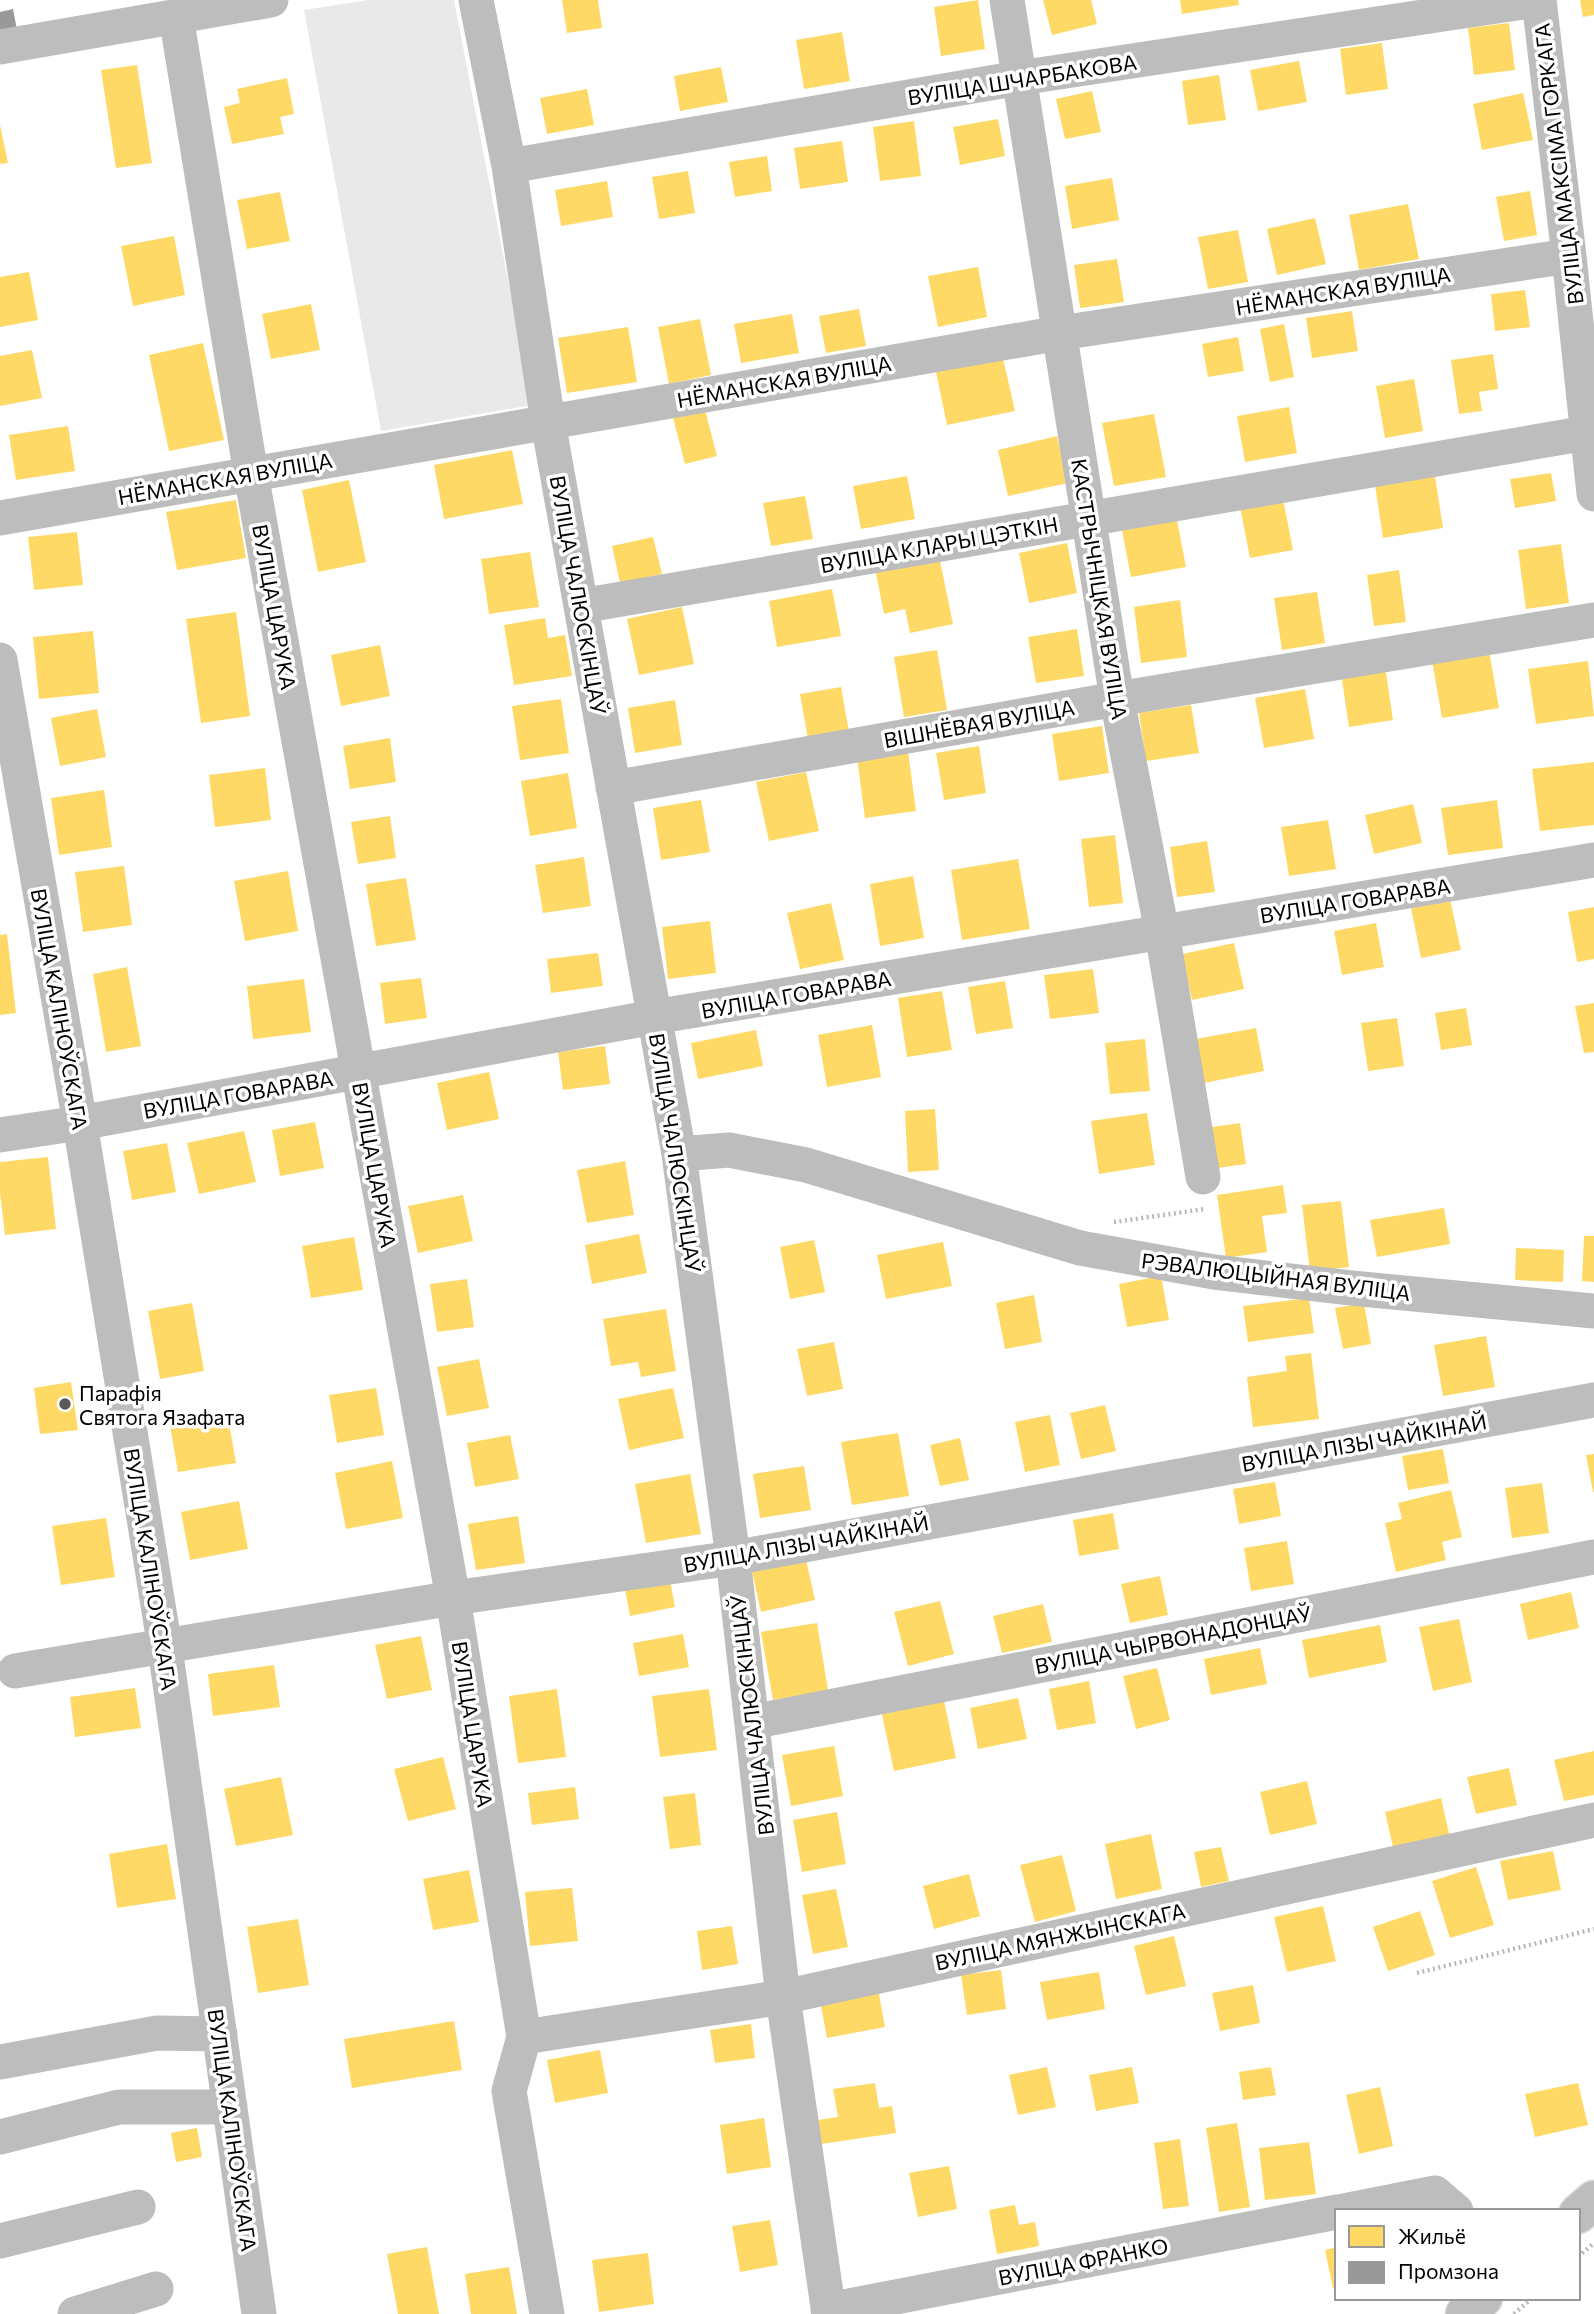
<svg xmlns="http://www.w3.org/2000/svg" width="1594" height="2314" font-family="Commissioner,sans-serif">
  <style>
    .green { fill: #e9e9e9 }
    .homes { fill: #ffd966 }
    .industry { fill: #999 }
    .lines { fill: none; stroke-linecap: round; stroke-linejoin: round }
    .major-casing { stroke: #dbdbdb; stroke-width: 41 }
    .path { stroke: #b8b8b8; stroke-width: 4.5; stroke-dasharray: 2 3.5; stroke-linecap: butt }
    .minor { stroke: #bdbdbd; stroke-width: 35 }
    .major { stroke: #bdbdbd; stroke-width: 38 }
    .poi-dot { fill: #595959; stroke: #fff; stroke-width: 2.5 }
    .labels { text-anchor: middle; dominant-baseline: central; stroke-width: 7; stroke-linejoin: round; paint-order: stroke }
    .street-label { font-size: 21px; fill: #000; stroke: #fff }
    .poi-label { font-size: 21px; fill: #000; stroke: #fff; text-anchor: start }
  </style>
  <rect width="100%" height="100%" fill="#fff"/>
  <path class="green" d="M368,0H454L532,405L381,431L304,10Z"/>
  <path class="homes" d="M562,0H598L602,28L567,33Z
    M978,0L985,49L941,56L934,7Z
    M1043,0H1091L1097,24L1052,35Z
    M1180,0H1238L1239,5L1182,14Z
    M1580,0H1594V15L1583,17Z
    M1509,23L1515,70L1474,75L1468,28Z
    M842,32L850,81L804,89L796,40Z
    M1382,43L1388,89L1346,95L1340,49Z
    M1299,61L1307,102L1258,111L1250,70Z
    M137,65L152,163L116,168L101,70Z
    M721,67L728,102L680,111L674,76Z
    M1219,75L1226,120L1188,125L1182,81Z
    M287,78L294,114L280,117L284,134L232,144L224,107L240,103L237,89Z
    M587,89L594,125L547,134L540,98Z
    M1092,91L1101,132L1065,139L1056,99Z
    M1523,93L1533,140L1482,150L1473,104Z
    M998,119L1005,156L960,165L953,127Z
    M914,121L921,176L880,181L873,127Z
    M0,125L8,163L0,164Z
    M842,141L848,182L800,189L794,148Z
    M767,156L772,191L735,197L729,162Z
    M688,171L695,213L659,219L652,177Z
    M1112,178L1119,220L1072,229L1065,186Z
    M607,181L613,217L561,226L555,190Z
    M1530,191L1537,235L1504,241L1496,197Z
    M280,192L290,241L247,249L237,200Z
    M1408,204L1419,259L1359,270L1349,215Z
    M1315,218L1326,264L1277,275L1267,229Z
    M1238,230L1248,282L1208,289L1198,237Z
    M174,236L185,295L133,306L121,246Z
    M1117,259L1124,302L1080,308L1074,265Z
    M978,267L987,317L938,327L928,276Z
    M29,272L38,320L0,327V277Z
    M1525,290L1530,327L1495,331L1491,294Z
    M311,304L320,350L271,359L262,314Z
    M859,309L866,346L826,353L819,316Z
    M1352,311L1358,351L1312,358L1306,318Z
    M792,314L799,353L741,363L734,324Z
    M700,319L711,375L669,384L658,327Z
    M1284,324L1294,377L1270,382L1260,329Z
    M628,327L637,382L567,393L558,338Z
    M1238,337L1244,371L1208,377L1202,344Z
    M203,343L224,440L169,451L149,355Z
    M32,350L42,398L0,406V356Z
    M1493,354L1498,389L1479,392L1482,411L1459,414L1451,360Z
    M1003,358L1015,411L947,425L936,372Z
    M1414,379L1423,431L1385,438L1376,386Z
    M704,406L717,456L685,464L672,414Z
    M1289,407L1297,453L1245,462L1237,416Z
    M1154,414L1166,477L1114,486L1102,423Z
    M68,426L75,471L16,480L9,435Z
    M1057,436L1068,483L1008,496L998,450Z
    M512,450L523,504L444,519L434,465Z
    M1551,473L1556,501L1515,508L1510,479Z
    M907,476L915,519L861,529L853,486Z
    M1435,476L1443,528L1383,538L1375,485Z
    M349,480L366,562L318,572L302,490Z
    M805,496L813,539L771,546L763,503Z
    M1283,499L1293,550L1250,558L1240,507Z
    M236,500L246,558L177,570L166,512Z
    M1176,515L1186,567L1131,577L1121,525Z
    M77,532L83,585L34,590L28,537Z
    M653,537L662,574L620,583L612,546Z
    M1067,543L1077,593L1029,603L1019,553Z
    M1561,544L1569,603L1526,609L1518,550Z
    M530,552L539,607L489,614L481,559Z
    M939,556L953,624L910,633L905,609L884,614L875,569Z
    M1399,570L1406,622L1374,626L1367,575Z
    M832,589L841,636L777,647L769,601Z
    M1317,592L1325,643L1282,650L1274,598Z
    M1180,600L1187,657L1141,663L1134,607Z
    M682,607L694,664L639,675L627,619Z
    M236,612L250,716L201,723L186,619Z
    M545,618L548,638L565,635L572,676L514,685L504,625Z
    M1077,629L1084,676L1036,683L1028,637Z
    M93,631L99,693L39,699L33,637Z
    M380,645L390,696L341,706L331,655Z
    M1488,645L1499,708L1442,718L1431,655Z
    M937,650L947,710L904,717L894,657Z
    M1588,661L1594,716L1536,724L1528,669Z
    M1385,666L1393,720L1349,727L1341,673Z
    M841,687L849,732L808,739L800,694Z
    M1305,689L1314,739L1264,748L1255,698Z
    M561,699L569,753L520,760L512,706Z
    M675,700L682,745L635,753L628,708Z
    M1191,705L1199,753L1146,761L1139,713Z
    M97,709L106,757L60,766L51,718Z
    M1102,726L1109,773L1059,781L1052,734Z
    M390,738L396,782L350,789L343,746Z
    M979,746L986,793L944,800L936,753Z
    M908,751L916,811L865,818L857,758Z
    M1594,762V825L1540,831L1532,769Z
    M265,768L271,820L215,827L209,775Z
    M806,772L819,831L769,841L756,782Z
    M568,773L577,828L530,836L521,781Z
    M104,790L112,847L59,855L51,798Z
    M701,800L710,852L661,860L653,808Z
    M1497,800L1503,848L1448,855L1441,808Z
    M1413,804L1422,843L1374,854L1365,815Z
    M390,816L396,858L358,864L351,822Z
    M1328,820L1336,869L1289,876L1281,827Z
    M1115,835L1123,903L1089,907L1081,839Z
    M1207,841L1215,892L1177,897L1170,847Z
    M584,857L591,906L543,913L535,865Z
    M1018,859L1030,929L962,940L951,870Z
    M124,866L132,925L83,932L75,872Z
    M288,871L298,931L245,941L234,881Z
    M913,876L924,938L880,946L870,884Z
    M406,878L416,940L376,946L366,884Z
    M1450,899L1461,950L1421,958L1411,908Z
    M831,903L844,960L800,969L787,913Z
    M1594,907V959L1577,962L1568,912Z
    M710,921L716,973L668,979L662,927Z
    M1376,923L1384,967L1342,975L1334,931Z
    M7,934L16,1013L0,1015V935Z
    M1234,943L1244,989L1192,1000L1182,954Z
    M598,953L603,986L551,993L547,959Z
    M127,967L141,1046L106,1052L93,974Z
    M1093,969L1099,1013L1050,1019L1044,975Z
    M421,978L427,1018L385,1024L380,983Z
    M304,979L311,1032L253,1039L247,986Z
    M1005,981L1013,1028L976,1034L968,987Z
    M942,991L952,1050L907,1057L898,998Z
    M1594,1003V1052L1584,1053L1575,1006Z
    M1466,1008L1472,1045L1441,1050L1435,1013Z
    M1397,1018L1404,1066L1368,1071L1361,1023Z
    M872,1025L881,1077L827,1087L818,1035Z
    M1256,1028L1264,1071L1204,1083L1196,1039Z
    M756,1030L763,1066L698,1079L691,1043Z
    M1145,1039L1150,1091L1110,1094L1105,1043Z
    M605,1046L610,1084L563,1090L558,1052Z
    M489,1072L499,1119L447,1130L437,1083Z
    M935,1109L939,1170L908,1172L905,1111Z
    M1147,1113L1155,1165L1099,1174L1091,1121Z
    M315,1122L324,1168L280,1176L272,1130Z
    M1240,1123L1246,1164L1217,1168L1212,1127Z
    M244,1131L256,1182L199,1194L187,1143Z
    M167,1143L176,1192L132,1200L123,1151Z
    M48,1157L56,1229L5,1235L0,1193V1162Z
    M625,1161L634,1215L587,1223L577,1170Z
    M1283,1185L1287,1213L1262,1216L1267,1252L1226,1258L1217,1195Z
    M463,1195L473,1241L418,1253L408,1206Z
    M1341,1201L1349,1267L1310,1272L1302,1205Z
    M1444,1208L1450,1244L1377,1257L1370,1220Z
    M639,1234L647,1273L592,1284L585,1245Z
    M1584,1236H1594V1282L1582,1281Z
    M354,1237L363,1290L311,1298L302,1246Z
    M814,1240L825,1292L790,1299L780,1247Z
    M943,1242L952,1286L886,1299L877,1255Z
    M1516,1248L1564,1250L1563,1282L1515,1280Z
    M1161,1276L1169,1320L1127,1327L1119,1284Z
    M467,1279L474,1327L437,1332L430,1284Z
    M1034,1295L1042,1342L1005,1349L996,1303Z
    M1309,1298L1314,1333L1248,1342L1243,1306Z
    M192,1303L204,1371L160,1379L148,1311Z
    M1364,1303L1371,1344L1343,1349L1335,1308Z
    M666,1309L676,1371L641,1377L638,1362L611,1366L603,1319Z
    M1486,1336L1495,1387L1443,1396L1434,1345Z
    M834,1342L843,1389L807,1396L797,1349Z
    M1311,1353L1319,1419L1253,1427L1247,1377L1287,1371L1285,1356Z
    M479,1359L489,1408L447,1416L437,1367Z
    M71,1382L78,1430L40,1434L34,1388Z
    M376,1388L384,1435L337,1443L329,1395Z
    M673,1388L684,1438L629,1450L618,1399Z
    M1105,1405L1116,1451L1081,1459L1070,1413Z
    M227,1411L236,1463L178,1472L169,1420Z
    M1050,1415L1060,1465L1025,1472L1015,1422Z
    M898,1433L909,1496L852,1505L841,1442Z
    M510,1435L519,1479L475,1487L467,1443Z
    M960,1438L969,1480L940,1486L930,1445Z
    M1443,1449L1449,1483L1408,1490L1402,1456Z
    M1594,1454V1492H1593L1586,1455Z
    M392,1461L403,1518L346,1529L335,1473Z
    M804,1466L811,1510L760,1518L753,1474Z
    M690,1474L701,1534L646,1543L635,1484Z
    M1275,1482L1281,1516L1239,1524L1233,1489Z
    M1542,1483L1549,1533L1512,1538L1505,1488Z
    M1451,1490L1462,1537L1442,1542L1446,1560L1396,1572L1385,1523L1402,1519L1398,1503Z
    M239,1501L248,1549L190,1560L181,1512Z
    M1113,1513L1119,1549L1079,1556L1073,1520Z
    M518,1516L525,1563L476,1570L468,1524Z
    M106,1518L115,1577L61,1585L52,1526Z
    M1287,1541L1294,1584L1251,1591L1244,1548Z
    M805,1555L815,1600L761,1612L751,1567Z
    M669,1576L675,1607L630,1616L624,1584Z
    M1160,1576L1168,1615L1130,1623L1121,1584Z
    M1571,1592L1579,1628L1528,1640L1520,1604Z
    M940,1601L954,1654L908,1666L894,1612Z
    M1043,1604L1052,1642L1002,1653L993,1616Z
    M1459,1619L1472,1682L1433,1691L1419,1627Z
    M817,1623L828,1690L773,1700L761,1632Z
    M1380,1625L1387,1662L1309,1678L1302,1640Z
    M683,1634L689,1667L639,1676L633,1643Z
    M421,1636L432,1690L387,1699L375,1645Z
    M1260,1648L1267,1684L1211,1695L1204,1659Z
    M274,1665L280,1707L213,1716L208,1674Z
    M1157,1668L1170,1720L1136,1729L1123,1676Z
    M1089,1681L1096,1723L1057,1730L1049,1689Z
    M135,1688L141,1728L75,1737L70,1697Z
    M557,1689L566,1757L518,1763L509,1696Z
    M709,1689L717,1750L660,1757L652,1696Z
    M943,1696L956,1758L894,1771L881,1710Z
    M1018,1698L1027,1739L978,1749L970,1708Z
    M834,1746L843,1796L791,1806L782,1755Z
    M1594,1751V1795L1564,1801L1554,1760Z
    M443,1757L456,1809L408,1821L394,1769Z
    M1509,1768L1517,1805L1476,1814L1467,1777Z
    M281,1777L293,1835L236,1846L224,1789Z
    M1307,1781L1317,1824L1270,1835L1260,1792Z
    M575,1787L579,1819L532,1825L528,1793Z
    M695,1793L701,1845L670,1849L663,1797Z
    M1441,1798L1450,1838L1394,1851L1385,1812Z
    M837,1812L846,1864L802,1872L793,1820Z
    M1151,1834L1162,1889L1116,1899L1105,1844Z
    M167,1844L176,1899L117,1908L109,1854Z
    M1221,1847L1229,1881L1201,1887L1194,1852Z
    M1553,1851L1561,1890L1508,1900L1500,1861Z
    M1062,1855L1076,1911L1035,1922L1020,1865Z
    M1476,1867L1494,1925L1450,1938L1432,1881Z
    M469,1870L479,1922L433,1930L423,1879Z
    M969,1874L980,1916L934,1929L923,1886Z
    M572,1888L578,1941L530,1946L525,1892Z
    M836,1889L848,1947L813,1954L802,1895Z
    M1323,1906L1336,1961L1287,1972L1274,1917Z
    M1420,1911L1435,1955L1388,1971L1373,1927Z
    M298,1919L309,1985L258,1993L247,1927Z
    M732,1926L738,1964L702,1970L697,1931Z
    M1174,1936L1186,1986L1146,1995L1134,1946Z
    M1001,1970L1006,2009L967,2015L961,1975Z
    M1099,1972L1105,2009L1047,2020L1040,1982Z
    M1253,1985L1260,2023L1220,2031L1212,1993Z
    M878,1989L885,2027L827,2038L820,2001Z
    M454,2021L462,2070L352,2088L344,2039Z
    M751,2024L755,2058L715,2063L710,2030Z
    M600,2050L608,2093L555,2103L547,2060Z
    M1047,2067L1056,2107L1018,2115L1009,2075Z
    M1132,2067L1139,2103L1096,2111L1089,2075Z
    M1271,2067L1276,2095L1243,2100L1239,2072Z
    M875,2083L879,2108L892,2106L896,2133L821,2144L818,2120L838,2117L833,2089Z
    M1578,2083L1588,2125L1535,2137L1525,2094Z
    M1380,2087L1393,2146L1359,2154L1346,2095Z
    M764,2118L771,2167L727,2174L720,2125Z
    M1237,2123L1250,2207L1219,2212L1206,2128Z
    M197,2128L202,2157L176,2162L171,2133Z
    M1180,2139L1189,2206L1163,2209L1154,2143Z
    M1309,2142L1316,2194L1265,2200L1259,2148Z
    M949,2166L957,2209L918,2217L909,2173Z
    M1015,2205L1019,2225L1035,2222L1039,2246L997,2254L989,2210Z
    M770,2220L778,2265L740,2272L732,2226Z
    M427,2247L439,2314H398L387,2254Z
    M1337,2247V2287L1333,2288L1325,2250Z
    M648,2253L654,2304L599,2312L592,2260Z
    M509,2267L517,2314H471L465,2274Z"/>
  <path class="industry" d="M13,9L17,30L0,33V12Z"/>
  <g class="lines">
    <g class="major-casing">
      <path id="major" d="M1578,2214L1594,2200
        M1465,2314L1483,2298"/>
    </g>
    <path class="path" d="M1114,1222L1205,1209
      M1417,1973L1594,1929
      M1578,2257L1594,2243
      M1514,2314L1532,2298"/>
    <path class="minor" d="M476,0L509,166L548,422L679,1154L733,1558L783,1997L829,2314
      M1007,0L1117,699L1162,932L1203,1177
      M1539,0L1569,256L1594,494
      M176,16L251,474L453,1598L524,2037L509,2091L547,2314
      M0,47L271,0
      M509,166L1019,78L1536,0
      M0,518L1060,333L1569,256
      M581,606L1587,433
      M0,660L80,1123L165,1648L259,2314
      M613,788L1117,699L1594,620
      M0,1135L80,1123L654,1017L1594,860
      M679,1154L729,1150L806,1165L1080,1248L1214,1272L1351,1288L1594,1311
      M15,1671L453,1598L733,1558L1594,1400
      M752,1722L1594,1557
      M524,2037L783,1997L1594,1820
      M0,2062L157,2033L220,2034
      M0,2137L119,2107H230
      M1344,2211L1435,2193L1456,2211
      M0,2241L138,2207
      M828,2310L1337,2212
      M75,2314L156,2289"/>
    <use href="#major" class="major"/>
  </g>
  <circle class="poi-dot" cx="65" cy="1404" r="7"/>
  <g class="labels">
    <g class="street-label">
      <text transform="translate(1022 79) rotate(-9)">ВУЛІЦА ШЧАРБАКОВА</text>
      <text transform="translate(1558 164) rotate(-97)">ВУЛІЦА МАКСІМА ГОРКАГА</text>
      <text transform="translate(1343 290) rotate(-9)">НЁМАНСКАЯ ВУЛІЦА</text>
      <text transform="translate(784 381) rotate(-10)">НЁМАНСКАЯ ВУЛІЦА</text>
      <text transform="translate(225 478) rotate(-10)">НЁМАНСКАЯ ВУЛІЦА</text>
      <text transform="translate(939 544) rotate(-10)">ВУЛІЦА КЛАРЫ ЦЭТКІН</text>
      <text transform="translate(1100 589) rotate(81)">КАСТРЫЧНІЦКАЯ ВУЛІЦА</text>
      <text transform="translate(579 595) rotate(80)">ВУЛІЦА ЧАЛЮСКІНЦАЎ</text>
      <text transform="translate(275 607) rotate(80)">ВУЛІЦА ЦАРУКА</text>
      <text transform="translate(979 723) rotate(-10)">ВІШНЁВАЯ ВУЛІЦА</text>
      <text transform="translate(1355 900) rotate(-9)">ВУЛІЦА ГОВАРАВА</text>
      <text transform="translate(796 994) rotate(-10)">ВУЛІЦА ГОВАРАВА</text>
      <text transform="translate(60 1009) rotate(80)">ВУЛІЦА КАЛІНОЎСКАГА</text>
      <text transform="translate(238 1094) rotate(-10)">ВУЛІЦА ГОВАРАВА</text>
      <text transform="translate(676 1153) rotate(81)">ВУЛІЦА ЧАЛЮСКІНЦАЎ</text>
      <text transform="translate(375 1165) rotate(80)">ВУЛІЦА ЦАРУКА</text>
      <text transform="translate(1276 1276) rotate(7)">РЭВАЛЮЦЫЙНАЯ ВУЛІЦА</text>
      <text transform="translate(1364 1442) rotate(-10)">ВУЛІЦА ЛІЗЫ ЧАЙКІНАЙ</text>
      <text transform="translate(806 1543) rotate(-10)">ВУЛІЦА ЛІЗЫ ЧАЙКІНАЙ</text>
      <text transform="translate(151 1569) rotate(81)">ВУЛІЦА КАЛІНОЎСКАГА</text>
      <text transform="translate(1173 1639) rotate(-11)">ВУЛІЦА ЧЫРВОНАДОНЦАЎ</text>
      <text transform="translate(751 1715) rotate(-97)">ВУЛІЦА ЧАЛЮСКІНЦАЎ</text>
      <text transform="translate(473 1724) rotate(81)">ВУЛІЦА ЦАРУКА</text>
      <text transform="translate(1060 1936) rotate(-12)">ВУЛІЦА МЯНЖЫНСКАГА</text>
      <text transform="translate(233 2130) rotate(82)">ВУЛІЦА КАЛІНОЎСКАГА</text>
      <text transform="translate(1083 2261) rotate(-11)">ВУЛІЦА ФРАНКО</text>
    </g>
    <g class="poi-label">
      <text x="79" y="1392">Парафія<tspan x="79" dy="24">Святога Язафата</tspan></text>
    </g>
  </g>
  <rect x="1335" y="2209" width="245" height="91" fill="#ffffff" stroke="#999999" stroke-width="2"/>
  <rect x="1349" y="2226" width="35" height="21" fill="#ffd966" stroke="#999999" stroke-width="2"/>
  <text x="1398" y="2244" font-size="21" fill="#000000">Жильё</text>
  <rect x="1349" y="2262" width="35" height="21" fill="#999999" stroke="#999999" stroke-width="2"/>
  <text x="1398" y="2279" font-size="21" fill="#000000">Промзона</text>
</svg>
